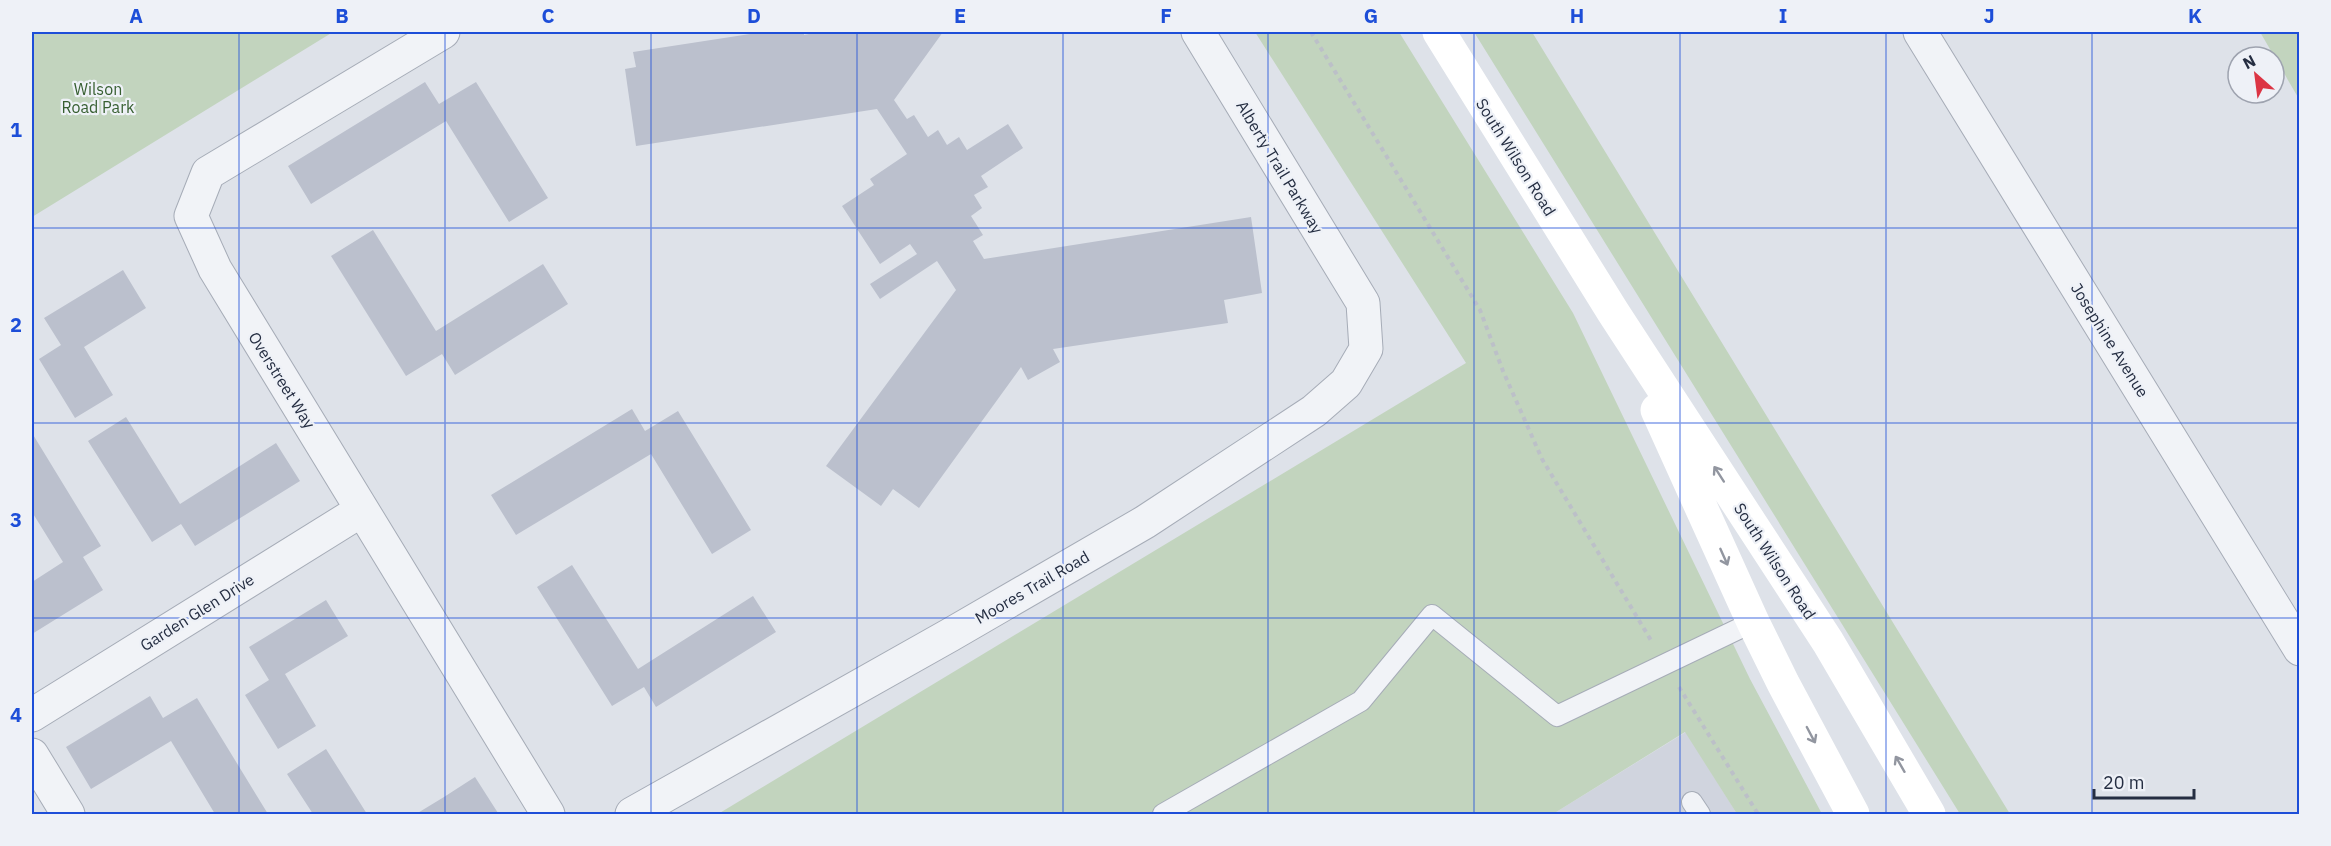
<svg xmlns="http://www.w3.org/2000/svg" width="2331" height="846" font-family="'IBM Plex Sans',sans-serif">
  <style>
    .built { fill: #d0d4de }
    .green { fill: #c2d4be }
    .building { fill: #bbc0cd }
    .lines { fill: none; stroke-linecap: round; stroke-linejoin: round }
    .lane-casing { stroke: #a6acb7; stroke-width: 22 }
    .street-casing { stroke: #a6acb7; stroke-width: 35 }
    .path { stroke: #bcc0c8; stroke-width: 4; stroke-dasharray: 4.5 4.5; stroke-linecap: butt }
    .lane { stroke: #f1f3f7; stroke-width: 20 }
    .street { stroke: #f1f3f7; stroke-width: 33 }
    .secondary { stroke: #fff; stroke-width: 33 }
    .oneway { stroke: #9296a0 }
    .grid { fill: none; stroke: #1d4ed8; stroke-width: 1.5; stroke-opacity: 0.55 }
    .labels { text-anchor: middle; dominant-baseline: central; stroke-width: 4.5; stroke-linejoin: round; paint-order: stroke }
    .park-label { font-size: 16px; fill: #375f31; stroke: #eef1f7 }
    .street-label { font-size: 16px; fill: #252e42; stroke: #eef1f7 }
    .neatline { fill: none; stroke: #1d4ed8; stroke-width: 2 }
    .grid-label { font-size: 20px; text-anchor: middle; font-weight: bold; fill: #1d4ed8 }
  </style>
  <rect width="100%" height="100%" fill="#dee2e9"/>
  <path class="built" d="M1686,732L1737,814H1553Z"/>
  <path class="green" d="M32,32H333L32,217Z
    M1255,32H1399L1573,313L1750,679L1822,814H1737L1685,732L1553,814H718L1466,363Z
    M1474,32H1532L2010,814H1960Z
    M2260,32H2299V99Z"/>
  <path class="building" d="M763,32H804V35L819,32H943L894,100L907,119L914,115L928,137L938,130L947,145L959,137L967,150L1008,124L1023,148L981,176L988,187L974,195L982,208L971,216L983,235L973,241L984,259L1251,217L1262,293L1224,300L1228,323L1053,349L1060,362L1028,380L1021,367L919,508L893,489L881,506L826,466L956,290L937,261L880,299L870,284L917,254L910,244L880,264L842,206L874,185L870,179L907,154L877,109L636,146L625,69L636,67L633,52Z
    M425,82L439,104L476,82L548,198L509,222L446,121L311,204L288,166Z
    M373,230L436,331L543,264L568,304L455,375L442,354L406,376L331,256Z
    M123,270L146,308L84,347L113,395L75,418L39,359L61,345L44,318Z
    M632,409L645,431L678,411L751,530L712,554L651,454L516,535L491,495Z
    M126,417L180,504L276,443L300,481L195,546L181,524L152,542L88,441Z
    M32,433L101,546L83,557L103,590L32,634V582L63,562L32,512Z
    M572,565L638,669L753,596L776,632L656,707L644,687L612,706L537,587Z
    M326,600L348,636L285,674L316,726L278,749L245,695L269,680L249,647Z
    M150,696L163,718L197,698L268,814H215L171,741L91,789L66,747Z
    M326,749L350,787L367,814H313L287,774Z
    M475,777L498,813L416,814L444,797Z"/>
  <g class="lines">
    <g class="lane-casing">
      <path id="lane" d="M1692,802L1700,814
        M1163,814L1361,701L1432,615L1557,716L1753,622"/>
    </g>
    <g class="street-casing">
      <path id="street" d="M443,32L208,173L191,216L215,269L548,814
        M1920,32L2300,649
        M32,715L362,510
        M32,755L68,814
        M632,814L950,635L1145,522L1314,411L1346,383L1366,349L1363,303L1198,32"/>
    </g>
    <path class="path" d="M1311,32L1480,310L1503,371L1542,459L1652,642
      M1679,687L1758,814"/>
    <use href="#lane" class="lane"/>
    <use href="#street" class="street"/>
    <path class="secondary" d="M1439,32L1613,312L1828,642L1929,814
      M1657,410L1753,622L1783,683L1853,814"/>
  </g>
  <defs><path id="oneway-shaft" d="M-6 0H5M1.5-3L5.5 0L1.5 3" fill="none" stroke-width="1.6" stroke-linecap="round" stroke-linejoin="round" transform="scale(1.5)"/></defs>
  <g class="oneway">
    <use href="#oneway-shaft" transform="translate(1719 474) rotate(-123)"/>
    <use href="#oneway-shaft" transform="translate(1724 557) rotate(66)"/>
    <use href="#oneway-shaft" transform="translate(1811 735) rotate(62)"/>
    <use href="#oneway-shaft" transform="translate(1900 764) rotate(-120)"/>
  </g>
  <path class="grid" d="M239,32V814M445,32V814M651,32V814M857,32V814M1063,32V814M1268,32V814M1474,32V814M1680,32V814M1886,32V814M2092,32V814M32,228H2300M32,423H2300M32,618H2300"/>
  <g class="labels">
    <g class="park-label">
      <text x="98" y="89">Wilson<tspan x="98" dy="18">Road Park</tspan></text>
    </g>
    <g class="street-label">
      <text transform="translate(1516 157) rotate(58)">South Wilson Road</text>
      <text transform="translate(1280 167) rotate(59)">Alberty Trail Parkway</text>
      <text transform="translate(2110 340) rotate(58)">Josephine Avenue</text>
      <text transform="translate(282 380) rotate(58)">Overstreet Way</text>
      <text transform="translate(1775 561) rotate(57)">South Wilson Road</text>
      <text transform="translate(1032 587) rotate(-30)">Moores Trail Road</text>
      <text transform="translate(197 612) rotate(-32)">Garden Glen Drive</text>
    </g>
  </g>
  <rect width="2331" height="846" fill="none" stroke="#eef1f7" stroke-width="66"/>
  <g transform="translate(2256 75) rotate(332)"><circle r="28" fill="#eef1f7" stroke="#9ea3af" stroke-width="1.5"/>
  <path d="M0-4.5L10 22L0 15L-10 22Z" fill="#dc3544"/>
  <text y="-9" font-size="16" font-weight="bold" text-anchor="middle" fill="#252e42">N</text>
  </g>
  <path d="M2094 789v9h100v-9" fill="none" stroke="#252e42" stroke-width="3"/>
  <text x="2103" y="789" font-size="18" fill="#252e42" stroke="#eef1f7" stroke-width="4.5" paint-order="stroke">20 m</text>
  <rect x="33" y="33" width="2265" height="780" class="neatline"/>
  <g class="grid-label">
    <text x="136" y="23">A</text>
    <text x="342" y="23">B</text>
    <text x="548" y="23">C</text>
    <text x="754" y="23">D</text>
    <text x="960" y="23">E</text>
    <text x="1166" y="23">F</text>
    <text x="1371" y="23">G</text>
    <text x="1577" y="23">H</text>
    <text x="1783" y="23">I</text>
    <text x="1989" y="23">J</text>
    <text x="2195" y="23">K</text>
    <text x="16" y="137">1</text>
    <text x="16" y="332">2</text>
    <text x="16" y="527">3</text>
    <text x="16" y="722">4</text>
  </g>
</svg>
